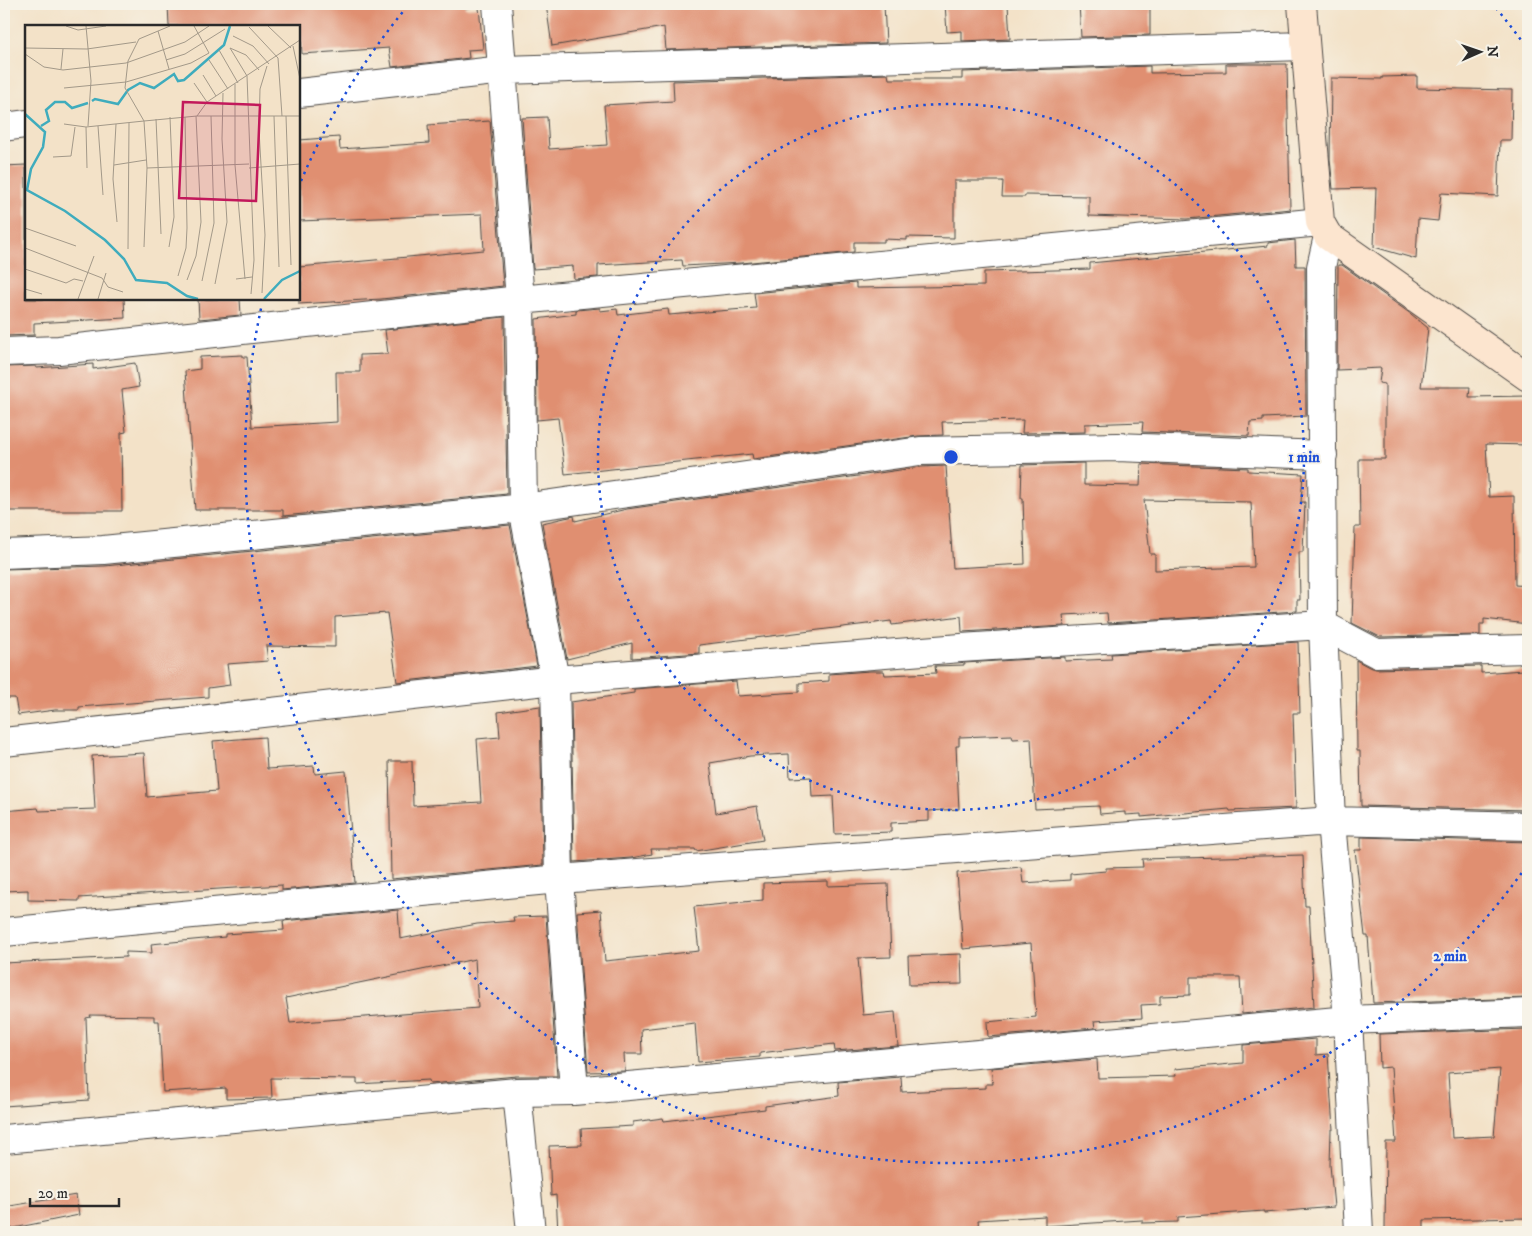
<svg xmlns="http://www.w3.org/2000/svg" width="1532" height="1236" font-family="'IM FELL DW Pica',serif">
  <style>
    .building { fill: #e08f71; fill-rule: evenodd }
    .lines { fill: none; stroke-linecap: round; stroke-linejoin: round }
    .street-casing { stroke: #494643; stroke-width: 30 }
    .secondary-casing { stroke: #494643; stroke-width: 30 }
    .street { stroke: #fff; stroke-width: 28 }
    .secondary { stroke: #fce5cf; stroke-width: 28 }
    .ring { fill: none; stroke: #1d4ed8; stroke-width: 2.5; stroke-dasharray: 2.5 5 }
    .inset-river { fill: none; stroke: #3facbd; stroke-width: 2.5 }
    .inset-road { fill: none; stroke: #a39989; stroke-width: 1 }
    .view { fill: #c2185b; fill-opacity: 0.15; stroke: #c2185b; stroke-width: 2.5 }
    .inset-edge { fill: none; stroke: #2b2b2b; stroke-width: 2.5 }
    .centre { fill: #1d4ed8; stroke: #f7f3e8; stroke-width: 2.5 }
    .ring-label { font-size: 15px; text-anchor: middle; font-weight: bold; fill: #1d4ed8; stroke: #f7f3e8; stroke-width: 4; stroke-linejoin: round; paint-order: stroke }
  </style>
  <rect width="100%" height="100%" fill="#f7f3e8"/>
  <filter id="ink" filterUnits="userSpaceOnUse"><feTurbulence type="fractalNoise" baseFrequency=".02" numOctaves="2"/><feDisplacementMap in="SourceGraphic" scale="10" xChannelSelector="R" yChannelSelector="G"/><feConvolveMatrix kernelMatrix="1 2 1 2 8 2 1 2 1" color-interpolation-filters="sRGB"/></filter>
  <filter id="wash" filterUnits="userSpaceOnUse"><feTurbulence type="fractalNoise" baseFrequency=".0096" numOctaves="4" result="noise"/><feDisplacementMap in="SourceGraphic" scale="20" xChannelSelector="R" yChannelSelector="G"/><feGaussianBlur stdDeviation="1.12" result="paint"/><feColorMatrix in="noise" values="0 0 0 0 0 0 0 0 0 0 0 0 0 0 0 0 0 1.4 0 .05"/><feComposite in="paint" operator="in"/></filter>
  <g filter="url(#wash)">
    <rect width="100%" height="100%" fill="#f3e2c8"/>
    <g id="blocks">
      <path class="building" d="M168,4H465V8L479,7L483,49L468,50L469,58L392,67L389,48L302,54L300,26H169Z
        M546,4H884L886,43L666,50L664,27L552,46Z
        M945,4H1008L1010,39L962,41V31L947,32Z
        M1079,4H1150V35L1081,37Z
        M1226,64H1287L1290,208L1291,209L1187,219L1089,216V196L1025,195V197H1002L1003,181H954V238L907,237V240L884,239V242H854V252L742,263L683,266L682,260L598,265V277L574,279L573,266L533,269L522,118L547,117L549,149L607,145L604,105L674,101L673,81L888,74L889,79H962V72L1150,66V73L1226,72Z
        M1417,76V88L1512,90L1511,140H1500L1498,196L1441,193L1438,221L1418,219L1416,259L1374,247L1376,188L1333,189L1330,159L1331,78L1382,79V77Z
        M490,121L503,286L381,299L299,304V267L484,250L482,214L299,221V140L339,137L340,149L429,143L428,125Z
        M26,165V299H124L125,318L34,323V335L4,336V166Z
        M1295,240L1296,266H1305L1306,416L1263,418V421L1250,422L1249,436L1142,432L1143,422L1085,424V432L1022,433L1023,420L942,422L943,435L918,436L753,459L752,454L565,474L558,418L537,420L536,319L576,314V310L600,308V311L617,309L618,315L668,309L669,315L756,308L754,293L856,283V288L984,286V272L1090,269V263L1268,246V243Z
        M1338,265H1342L1411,314L1428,328L1421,387H1470L1469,397L1528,396V445L1486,444L1489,497L1514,496L1515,585L1528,586V624L1484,619V624H1480V635L1380,637L1352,623L1355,527H1360L1359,459H1385V384L1379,383L1381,368L1337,370Z
        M198,299H240L241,315L199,319Z
        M504,317L507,494L283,516V510H195L185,371L200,369V357L243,355V357H247L252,427L337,422L336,372H360V355L388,354L385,330Z
        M135,363L139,387L122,390L126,432L121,433L122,511H4V367L36,366V368L93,364V369Z
        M1084,463V485L1140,486L1141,464L1248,468V471L1303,474L1301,502H1305L1303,552H1299L1300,600H1297V611L1108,623L1107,613L1063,615L1064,626L962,632L961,616L892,625L891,621L699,645V653L632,658V643L567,659L542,523L574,516L575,521L627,509L921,467L946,466L953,568L1025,564L1023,498H1021L1022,465ZM1144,500L1251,502L1254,567L1155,570V554H1150Z
        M510,525L537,666L397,682L387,613L335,617V647L266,646L268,661L227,664L230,685L208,688V697L79,707V710H55L18,715L15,698H4V569L105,566Z
        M1298,642L1300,713H1293L1296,808L1230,811L1229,809L1141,817V814L1125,815V812L1100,814L1099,806L1035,809L1031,738L1013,739L1012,735L959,737V746H956L959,809L929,811V821L891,823V832L835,834L833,796L812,797L811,777L790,778L789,754L750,756L710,763L716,813L757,806L763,840L696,851L695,849H651L652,854L631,858L574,862L571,702L634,693V689L736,681L738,696L799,692V683L829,681V674L870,671H884L885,675L936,673L935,666L964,665V663L1065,657V661L1112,659L1111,654Z
        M1356,660L1369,667L1376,669L1481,666V673L1523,670L1528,736V810L1361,806L1360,751H1357Z
        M540,706L543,865L391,879L389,761H412L413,806L481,802L477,739L500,737L498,712Z
        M265,737L267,769L314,766L315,774L346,771L355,883L282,890V885L79,898V901L28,900V890L4,891V811L38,808L39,811L95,809L92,756L144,753L147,797L217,791L213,741Z
        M1361,837L1528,842V998L1373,1003L1368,936H1365L1355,850H1361Z
        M1303,855L1305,906H1309L1314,1007L1242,1014L1240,977H1190V995L1160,996V1004L1141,1005L1142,1018L1094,1021L1095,1028L988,1037L987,1022L1036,1017L1031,943L963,949L957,873L1021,867L1023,883L1070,880V874L1106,871V868L1143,867L1142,859Z
        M828,881V886L888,884L891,957L858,958L863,1015L895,1012L898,1046L835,1051L834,1044L760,1053V1057L698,1062L695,1023L641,1029L642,1054H624L625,1071L588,1072L577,912L601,910L605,961L699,951L694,907L763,900V883Z
        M398,910L400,939L477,924L514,921L513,917L546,916L557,1076H516L430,1084L429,1080L357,1084V1079L271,1078L272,1098L226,1099V1088L163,1092L159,1021H154V1016L90,1015L91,1017L86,1018L89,1100L4,1106V963L126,957V952L152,953L151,944L225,937V934L284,930L283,921ZM475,959L478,1008L290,1023L286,998Z
        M961,954L962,984L909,985L908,956Z
        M1528,1029V1218L1424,1220V1229H1385L1386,1142H1396L1391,1067L1380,1068L1379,1034ZM1500,1069L1494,1136L1452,1138L1448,1073Z
        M1316,1039V1055L1328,1054L1333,1130H1331L1330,1165L1334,1207L1264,1213V1211L1178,1217V1222L1142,1223V1220L1045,1226V1216L978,1220L979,1229L930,1232H558L556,1195L551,1196L549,1146L582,1145L581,1129L633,1126V1122L663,1118L664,1121L765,1109V1106L839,1096L838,1082L901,1077L902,1092L986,1088V1084H993L991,1068L1097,1059L1098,1078L1176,1076L1175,1069L1243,1063V1045Z
        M76,1195L79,1215L4,1230V1207Z"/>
    </g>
  </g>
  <g filter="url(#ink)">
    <use href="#blocks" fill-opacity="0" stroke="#494643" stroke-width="1"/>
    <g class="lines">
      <g class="street-casing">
        <path id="street" d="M497,4L520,300L523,508L555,680L559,879L574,1091
          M299,93L503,70L1304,46
          M4,127L26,124
          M1328,236L1321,267L1323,625L1331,821L1348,1020L1359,1232
          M4,352L59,350L520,300L1320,222
          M4,554L103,550L523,508L920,451L1117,447L1323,455
          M4,742L555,680L961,648L1323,625L1376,653L1528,649
          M4,932L559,879L1331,821L1528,826
          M517,1092L531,1232
          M4,1139L517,1092L574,1091L1348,1020L1528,1013"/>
      </g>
      <g class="secondary-casing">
        <path id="secondary" d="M1302,4L1320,222L1328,236L1528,377"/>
      </g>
      <use href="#street" class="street"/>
      <use href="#secondary" class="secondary"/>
    </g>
  </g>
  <g class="ring">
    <circle cx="951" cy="457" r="353"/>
    <path d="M1526 867A706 706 0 0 1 262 304M301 181A706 706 0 0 1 406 8M1496 8A706 706 0 0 1 1526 47"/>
  </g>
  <g transform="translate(25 25)">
    <rect width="275" height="275" fill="#f3e2c8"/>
    <path class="inset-river" d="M67,76L70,74L93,79L103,65L115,58L129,63L149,49L153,56L159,55L199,20L205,1M0,89L20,107L18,122L6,144L2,165L40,186L80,215L99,234L111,255L142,258L162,271L173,274M16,101L24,96L21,85L30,77H40L47,83L63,78M239,274L257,255L275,246"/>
    <path class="inset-road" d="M41,1L53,5L81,1M61,1L66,56L63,101M145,1L114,14L103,36L100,63L119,96L172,91H275M243,1L266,23M224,2L253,33L257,91M133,6L144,44M208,11L228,21L244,39M268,21L275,54M0,23L62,24L111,17M205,23L222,51L229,235L226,269M205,23L221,30L234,45M194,25L213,58M0,29L19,42L38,45L101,38L160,17L184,1M141,35L160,29L200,4M184,35L203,64M36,44L38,24M178,50L191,71M169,58L182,77M210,59V140L220,254M39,63L101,57L166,38L184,28L169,1M172,91L182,77L275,15M249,91L254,242M261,91L266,240M131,94L136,209M39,99L61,102L119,96L122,143L119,222M91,99L88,154L92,197M73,101L78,170M61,102L62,143M28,132L46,131L50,102M89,140L121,135M122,143L224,139M224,143L275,139M0,203L51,221M144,222L149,192L145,92M0,223L77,253L83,262L98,267M103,224L104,98M0,244L41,258L49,254L58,256M153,251L161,223L162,203L160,92M211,254L227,252M162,255L171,231L176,197L171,91M177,256L189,198L186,91M190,259L202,197L197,114L198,68M0,264L17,269M237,268L240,210L234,105L235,64L242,41M53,274L69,231M73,274L81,248"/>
    <path class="view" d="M158,77L235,80L231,176L154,173Z"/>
    <rect width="275" height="275" class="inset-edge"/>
  </g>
  <circle cx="951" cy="457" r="8" class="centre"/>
  <g class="ring-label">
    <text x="1304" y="462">1 min</text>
    <text x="1450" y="961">2 min</text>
  </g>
  <rect width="1532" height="1236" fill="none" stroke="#f7f3e8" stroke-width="20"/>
  <g transform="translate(1480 52) rotate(88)" stroke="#f7f3e8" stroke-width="4" paint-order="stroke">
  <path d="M0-4L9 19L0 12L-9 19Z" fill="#2b2b2b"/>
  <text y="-8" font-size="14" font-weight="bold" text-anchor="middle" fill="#2b2b2b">N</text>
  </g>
  <path d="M30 1198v8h89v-8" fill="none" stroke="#2b2b2b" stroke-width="2.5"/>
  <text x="38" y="1198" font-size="15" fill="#2b2b2b" stroke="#f7f3e8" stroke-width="4" paint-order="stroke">20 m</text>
</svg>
